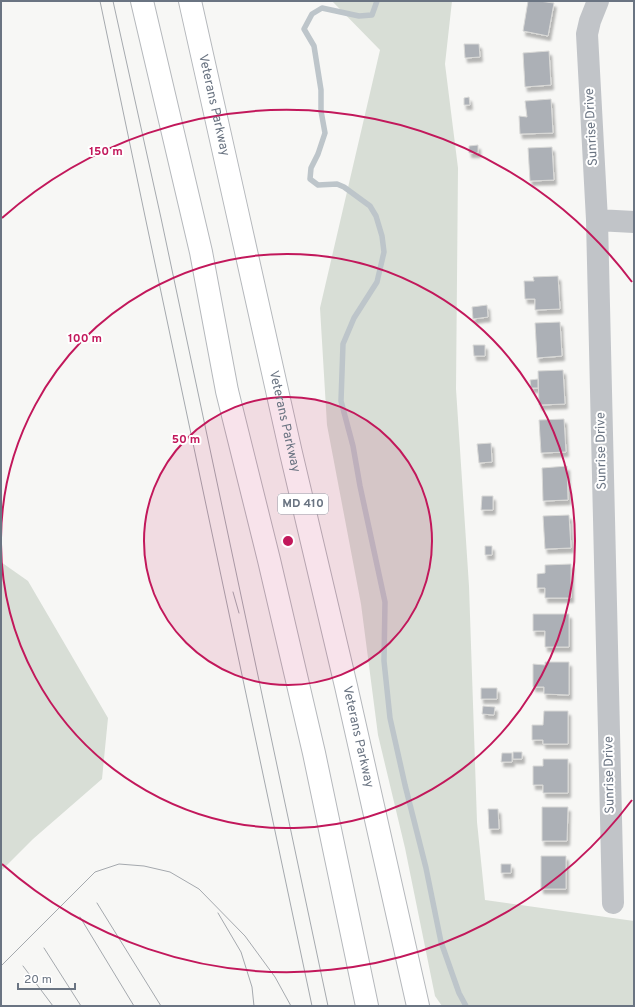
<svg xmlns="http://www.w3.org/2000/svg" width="635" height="1007" font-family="Overpass,sans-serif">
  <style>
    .green { fill: #d8ded6 }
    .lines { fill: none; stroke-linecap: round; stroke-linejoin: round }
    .stream { stroke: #bdc5ca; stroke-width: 5.5 }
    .building { fill: #acb0b6; stroke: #d9d9d7; filter: url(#shadow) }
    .primary-casing { stroke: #b5b8bc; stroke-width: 24 }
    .street { stroke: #c1c4c8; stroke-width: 22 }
    .primary { stroke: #fff; stroke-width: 22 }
    .tram { stroke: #a5a9ae; stroke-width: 1 }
    .ring { fill: none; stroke: #c2185b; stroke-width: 2 }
    .labels { text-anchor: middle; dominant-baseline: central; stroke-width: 4; stroke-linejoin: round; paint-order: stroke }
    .shield { fill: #fff; stroke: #979ea8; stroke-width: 1 }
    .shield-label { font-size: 12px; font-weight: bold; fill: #6a7482 }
    .street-label { font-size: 13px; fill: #6a7482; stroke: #fff }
    .centre { fill: #c2185b; stroke: #fff; stroke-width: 2 }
    .ring-label { font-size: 12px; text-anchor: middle; font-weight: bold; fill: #c2185b; stroke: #fff; stroke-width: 4; stroke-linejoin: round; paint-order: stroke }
  </style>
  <defs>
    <filter id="shadow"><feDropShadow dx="2.5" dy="4.5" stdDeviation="1" flood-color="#0004"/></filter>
  </defs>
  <rect width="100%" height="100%" fill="#f7f7f5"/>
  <path class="green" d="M332,1H452L445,64L458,168L456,389L469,586L477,822L485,900L634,921V1006H442L435,996L405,848L378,735L361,604L327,425L320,308L380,50Z
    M1,562L28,581L108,718L102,779L33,839L1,871Z"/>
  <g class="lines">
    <path class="stream" d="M377,1L372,15L359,16L322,8L312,14L304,29L314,46L321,90V111L325,133L318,154L311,168L310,179L318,185L337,184L344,187L370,206L376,216L382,236L384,252L377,282L354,318L343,344L341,401L353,446L360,486L385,602L384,661L390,718L405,785L426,868L441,942L459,993L466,1006"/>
  </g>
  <path class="building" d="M528,1H539L554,3L548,36L523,31Z
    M464,44H479L480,57L465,58Z
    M549,51L551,85L525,87L523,53Z
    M469,97L470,105H464V98Z
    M551,99L553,133L520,134L519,116L527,117L525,101Z
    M478,145V153H469V146Z
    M552,147L554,180L530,181L528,148Z
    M558,276L560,309L535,310V299H525L524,281H534L533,277Z
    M487,305L488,317L473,319L472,307Z
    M560,322L562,356L537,358L535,323Z
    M473,345H485V356H474Z
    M563,370L565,404L539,405L538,371Z
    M538,379V388H531L530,380Z
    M564,419L566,452L541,453L539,420Z
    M491,443L492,462L479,463L477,444Z
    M567,466L568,500L543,501L542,468Z
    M482,496H493V510H481Z
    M569,515L571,548L545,549L543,516Z
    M485,546H492V555H485Z
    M571,564V598H545V588H537V574L545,573V565Z
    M533,614H569V647H545V631H533Z
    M545,662H569V695L544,694V687H533V664L545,665Z
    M481,688H497V699H481Z
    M483,706L495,707L494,715L482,714Z
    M544,711H568V744H543V740H532V725H543Z
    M513,752H522V759H513Z
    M502,753H512V762H501Z
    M543,759H568V793H543V785H533V766H543Z
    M542,807H568L567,841H542Z
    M488,809H498L499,829H489Z
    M541,856H566V889H541Z
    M501,864H511V873H501Z"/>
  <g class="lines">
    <g class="primary-casing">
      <g id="primary">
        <path d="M142,1L201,252L227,391L269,560L314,753L367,1006"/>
        <path id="s1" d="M190,1L237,211L291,453L346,686L418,1006"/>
      </g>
    </g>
    <path class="street" d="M598,1L590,21L587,34L597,220L613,903
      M597,220L634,222"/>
    <use href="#primary" class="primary"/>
    <path class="tram" d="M100,1L146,221L312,1006
      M113,1L161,218L328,1006
      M233,592L239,613
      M97,903L161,1006
      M218,913L241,952L252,987L254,1006
      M80,917L134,1006
      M44,948L81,1006
      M1,966L95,872L119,864L144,866L170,872L199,889L245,936L275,977L291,1006
      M23,966L53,1006"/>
  </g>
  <circle cx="288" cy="541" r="144" fill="#c2185b" fill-opacity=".12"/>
  <g class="ring">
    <circle cx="288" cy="541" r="144"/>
    <path d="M1 538A287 287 0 1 1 1 544"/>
    <path d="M632 800A431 431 0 0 1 2 864M2 218A431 431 0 0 1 632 282"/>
  </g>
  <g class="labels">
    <rect class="shield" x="278" y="494" width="50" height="20" rx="3"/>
    <g class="shield-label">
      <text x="303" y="504">MD 410</text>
    </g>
    <g class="street-label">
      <text stroke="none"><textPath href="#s1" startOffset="107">Veterans Parkway</textPath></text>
      <text transform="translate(592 127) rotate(-93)">Sunrise Drive</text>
      <text stroke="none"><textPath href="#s1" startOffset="431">Veterans Parkway</textPath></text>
      <text transform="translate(602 451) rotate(-91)">Sunrise Drive</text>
      <text stroke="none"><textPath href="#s1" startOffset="755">Veterans Parkway</textPath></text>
      <text transform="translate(610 775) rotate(-91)">Sunrise Drive</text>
    </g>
  </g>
  <circle cx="288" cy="541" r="6" class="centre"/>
  <g class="ring-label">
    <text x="106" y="155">150 m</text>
    <text x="85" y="342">100 m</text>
    <text x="186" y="443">50 m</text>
  </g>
  <rect width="635" height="1007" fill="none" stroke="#6a7482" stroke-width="4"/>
  <path d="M18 983v6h57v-6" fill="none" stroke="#6a7482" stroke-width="2"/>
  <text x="24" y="983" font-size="12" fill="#6a7482" stroke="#ffffff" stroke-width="3" paint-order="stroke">20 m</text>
</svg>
